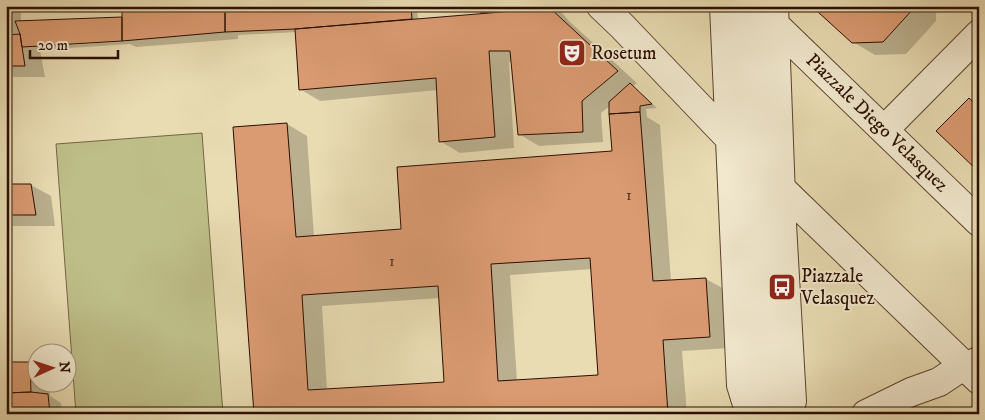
<svg xmlns="http://www.w3.org/2000/svg" width="985" height="420" font-family="'IM FELL DW Pica',serif">
  <style>
    .green { fill: #bebe88; stroke: #746644 }
    .shadow { fill: #0003; fill-rule: evenodd }
    .building { fill: #db9b72; stroke: #2b0e00; fill-rule: evenodd }
    .lines { fill: none; stroke-linecap: round; stroke-linejoin: round }
    .minor-casing { stroke: #5a422d; stroke-width: 30 }
    .minor { stroke: #f1e8ce; stroke-width: 28 }
    .labels { text-anchor: middle; dominant-baseline: central; stroke-width: 4; stroke-linejoin: round; paint-order: stroke }
    .number-label { font-size: 16px; fill: #57311c }
    .poi-label { font-size: 19px; fill: #2b0e00; stroke: #f1e8ce; text-anchor: start }
    .street-label { font-size: 19px; fill: #2b0e00; stroke: #f1e8ce }
  </style>
  <rect width="100%" height="100%" fill="#e9dcb3"/>
  <filter id="stains"><feTurbulence type="fractalNoise" baseFrequency=".004" numOctaves="4"/><feColorMatrix values="0 0 0 0 .2 0 0 0 0 .09 0 0 0 0 .02 0 0 0 .5 -.17"/></filter>
  <radialGradient id="worn" r=".72"><stop offset=".6" stop-color="#630" stop-opacity="0"/><stop offset="1" stop-color="#630" stop-opacity=".3"/></radialGradient>
  <path class="green" d="M202,133L223,414H76L56,144Z"/>
  <path class="shadow" d="M6,6H21V22L123,18L124,6H238V8L265,6H417L418,20L486,15L482,12L546,6L553,14L555,12L549,6H556L569,21L637,83L633,86L657,108L646,109L647,117L660,125L671,281L706,279L726,290L729,348L682,351L687,414H256L287,124L307,136L314,237L403,230L613,152L611,105L601,113L603,142L539,146L519,134L512,62H509L514,148L460,153L440,141L438,90L320,101L300,89L297,32L238,35V39L136,47L130,44L40,50L45,77H6ZM128,39V41L40,47L37,45ZM592,269L599,376L517,381L510,275ZM440,298L445,383L327,390L322,306Z
    M819,6H936V21L906,54L875,55L853,42Z
    M6,185H31L51,196L55,226H6Z
    M6,363H30L38,367V382H50V396L61,403L62,414H6Z"/>
  <path class="building" d="M122,6H225V32L122,41Z
    M248,6H411L412,19L295,29L225,32V8Z
    M474,6H548L550,8L481,13Z
    M817,6H914V8L883,42L852,43L818,12Z
    M550,8L618,71L582,101L583,132L518,135L510,51H489L495,137L439,142L436,78L299,90L295,29Z
    M122,17V41L22,47L20,34L15,21Z
    M20,34L25,66H6V35Z
    M630,83L652,104L640,106V112L609,114V102Z
    M969,98L979,107V172L936,131Z
    M640,112L653,281L706,278L710,337L663,340L668,414H254L233,127L287,123L296,237L401,229L397,167L612,151L609,114ZM590,258L598,375L498,381L491,264ZM438,286L444,382L308,390L302,295Z
    M6,184H31L36,215H6Z
    M6,362H30L31,392L6,393Z
    M31,392L48,394L50,414H22V412H6V393Z"/>
  <g class="lines">
    <g class="minor-casing">
      <path id="minor" d="M601,6L622,26L730,139L979,380
        M724,6L741,385L750,414
        M749,6L768,414
        M774,6L782,224L792,401L787,414
        M768,18L979,222
        M884,130L979,34
        M866,414L911,392L939,382L957,370L979,361"/>
    </g>
    <use href="#minor" class="minor"/>
  </g>
  <defs>
    <g id="theatre-square" transform="scale(1.4375)"><rect x="-9" y="-9" width="18" height="18" rx="4" fill="#8f2418" stroke="#f1e8ce"/><path d="M-5-5.5Q0-4 5-5.5V0Q5 5 0 6Q-5 5-5 0ZM-3.3-2.5H-1v1.5H-3.3ZM1-2.5H3.3v1.5H1ZM-2.8 1Q0 5.5 2.8 1Z" fill="#fff"/></g>
    <g id="bus-square" transform="scale(1.4375)"><rect x="-9" y="-9" width="18" height="18" rx="4" fill="#8f2418" stroke="#f1e8ce"/><path d="M-5-6H5V4H4V6H2V4H-2V6H-4V4H-5ZM-3.5-4V0h7V-4ZM-3.5 1.2v1.5H-2V1.2ZM2 1.2v1.5H3.5V1.2Z" fill="#fff"/></g>
  </defs>
  <g fill-rule="evenodd">
    <use href="#theatre-square" x="572" y="53"/>
    <use href="#bus-square" x="782" y="287"/>
  </g>
  <g class="labels">
    <g class="number-label">
      <text x="629" y="195">1</text>
      <text x="392" y="261">1</text>
    </g>
    <g class="poi-label">
      <text x="591" y="53">Rosetum</text>
      <text x="801" y="276">Piazzale<tspan x="801" dy="22">Velasquez</tspan></text>
    </g>
    <g class="street-label">
      <text transform="translate(877 123) rotate(44)">Piazzale Diego Velasquez</text>
    </g>
  </g>
  <rect width="985" height="420" fill="none" stroke="#e9dcb3" stroke-width="25"/>
  <rect x="8" y="8" width="970" height="405" fill="none" stroke="#2b0e00" stroke-width="2.5"/>
  <rect x="12" y="12" width="960" height="395" fill="none" stroke="#2b0e00"/>
  <g transform="translate(52 368) rotate(87)"><circle r="24" fill="#f1e8ce" stroke="#a2917c"/>
  <path d="M0-4L9 19L0 12L-9 19Z" fill="#8f2418"/>
  <text y="-8" font-size="14" font-weight="bold" text-anchor="middle" fill="#2b0e00">N</text>
  </g>
  <path d="M30 50v8h88v-8" fill="none" stroke="#2b0e00" stroke-width="2.5"/>
  <text x="38" y="50" font-size="15" fill="#2b0e00" stroke="#f1e8ce" stroke-width="4" paint-order="stroke">20 m</text>
  <rect width="100%" height="100%" filter="url(#stains)"/>
  <rect width="100%" height="100%" fill="url(#worn)"/>
</svg>
